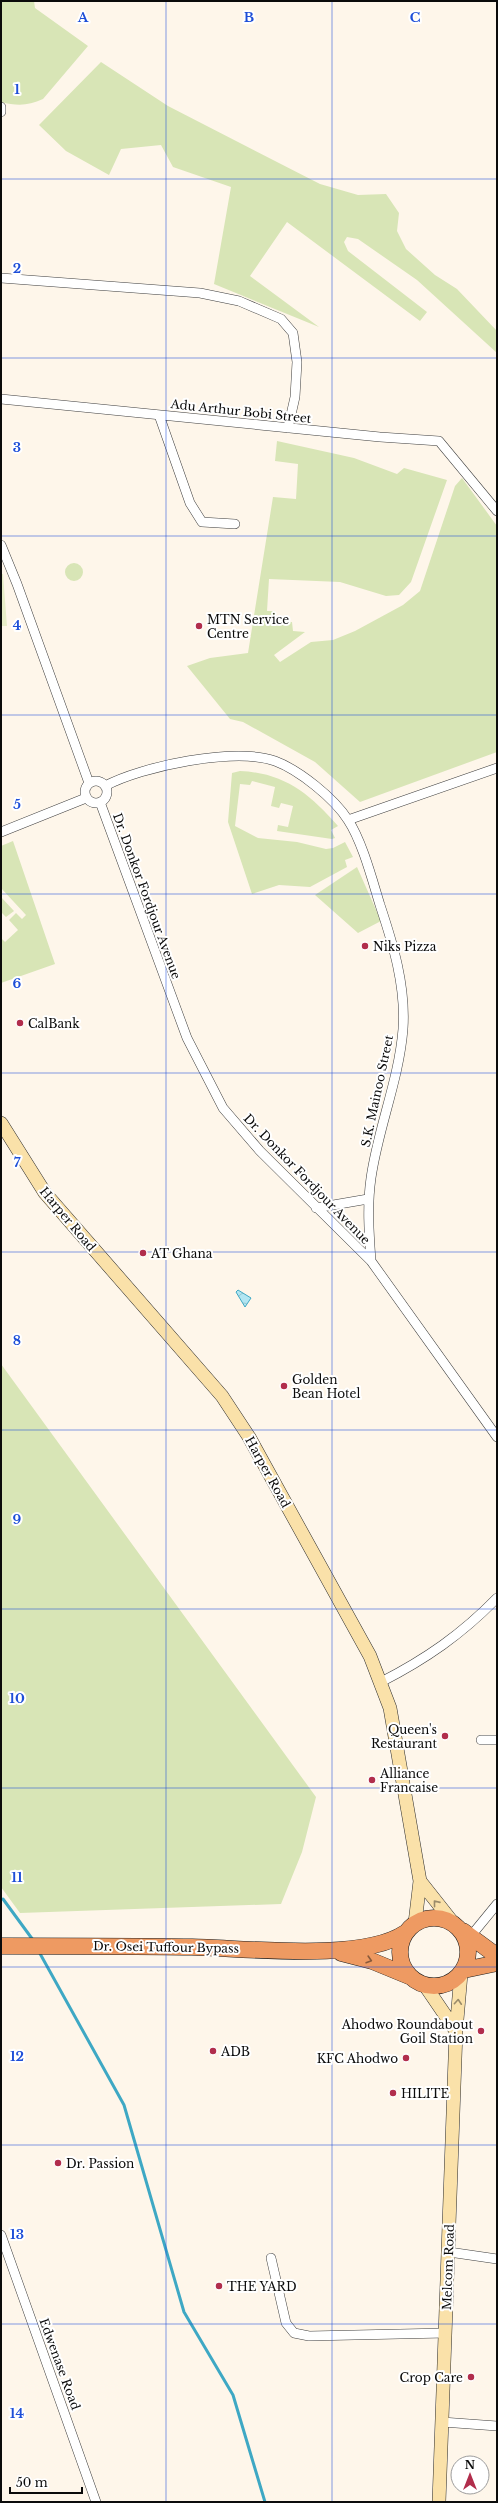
<svg xmlns="http://www.w3.org/2000/svg" width="498" height="2503" font-family="'Libre Baskerville',serif">
  <style>
    .grass { fill: #d8e5b6 }
    .pitch { fill: #e7edc8 }
    .water { fill: url(#water-waves); stroke: #3ea8c4 }
    .lines { fill: none; stroke-linecap: round; stroke-linejoin: round }
    .stream { stroke: #3ea8c4; stroke-width: 3 }
    .minor-casing { stroke: #3e3e3e; stroke-width: 10 }
    .secondary-casing { stroke: #2d2d2d; stroke-width: 14 }
    .trunk-casing { stroke: #1c1c1c; stroke-width: 17 }
    .minor { stroke: #fff; stroke-width: 9 }
    .secondary { stroke: #fae1a9; stroke-width: 13 }
    .trunk { stroke: #ee9a62; stroke-width: 16 }
    .oneway { stroke: #9a8b6a }
    .oneway2 { stroke: #885a3b }
    .grid { fill: none; stroke: #1d4ed8; stroke-width: 1; stroke-opacity: 0.55 }
    .poi-dot { fill: #b12d4c; stroke: #fff; stroke-width: 1.5 }
    .labels { text-anchor: middle; dominant-baseline: central; stroke-width: 4; stroke-linejoin: round; paint-order: stroke }
    .street-label { font-size: 12px; fill: #0b0b0b; stroke: #fff }
    .poi-label { font-size: 12px; fill: #0b0b0b; stroke: #fff; text-anchor: start }
    .grid-label { font-size: 13px; text-anchor: middle; font-weight: bold; fill: #1d4ed8; stroke: #fff; stroke-width: 4; stroke-linejoin: round; paint-order: stroke }
  </style>
  <defs>
    <pattern id="water-waves" width="16" height="10" patternUnits="userSpaceOnUse"><rect width="16" height="10" fill="#b2e6f2"/><path d="M0 5q4-4 8 0t8 0" fill="none" stroke="#98c4ce"/></pattern>
  </defs>
  <rect width="100%" height="100%" fill="#fef6ea"/>
  <path class="grass" d="M1,1H34L35,8L88,46L43,99C28,106 17,106 1,102Z
    M101,62L168,106L320,184L358,195L386,194L399,213L397,231L406,249L435,275L457,289L497,331V353L417,280L358,239L347,237L344,242L348,251L427,312L420,321L287,222L250,276L319,327L214,284L231,187L173,167L161,145L121,149L109,175L66,151L39,125Z
    M277,441L354,458L397,474L404,468L447,480L411,582L399,595L386,596L340,582L269,579L267,611H275V622H292L293,631L305,632L274,655L280,662L311,642L333,640L355,631L403,605L420,591L455,486L462,478L497,526V752L360,802L315,762L243,722L230,719L187,666L210,658L248,653L273,497L296,499L298,464L275,461Z
    M65 572a9 9 0 1 1 18 0a9 9 0 1 1-18 0Z
    M240,771C284,773 309,793 338,826L331,830L335,838L332,839L277,831L278,825L288,827L293,806L281,803L279,808L271,806L275,787L252,781L250,785L240,784L235,826L258,838L297,842L326,849L333,848L345,842L353,857L345,860L347,867L310,887L279,885L252,894L228,822L232,773Z
    M13,841L55,964L1,983V938L5,942L18,930L9,920L16,913L22,919L26,915L1,888V846Z
    M357,867L381,921L358,933L315,895Z
    M1,897L14,911L6,917L1,912Z
    M1,1364L316,1797L302,1852L281,1904L20,1913L1,1887Z"/>
  <path class="pitch" d="M1,574H3L7,626H1Z"/>
  <path class="water" d="M238,1290L251,1298L245,1307L236,1292Z"/>
  <g class="lines">
    <path class="stream" d="M3,1899L33,1940
      M38,1950L124,2105L184,2312L233,2395L265,2502"/>
    <g class="minor-casing">
      <path id="minor" d="M1,107V112
        M1,278L200,293L239,301L281,319L293,333L297,362L295,397L288,428
        M1,399L380,437L439,441L497,511
        M159,415L190,503L202,522L235,524
        M1,545L17,584L89,783
        M85 792a11 11 0 1 1 22 0a11 11 0 1 1-22 0Z
        M105,786C142,766 235,747 275,761C299,770 334,798 348,820C362,841 372,879 380,905C393,944 406,986 403,1029C399,1080 378,1128 371,1178C367,1206 369,1233 371,1261
        M100,802L187,1038L223,1108L260,1151L371,1261L497,1437
        M348,820L497,768
        M1,832L86,798
        M316,1208L368,1199
        M381,1682C426,1659 462,1634 497,1598
        M481,1740H497
        M470,1937L497,1904
        M1,2235L96,2502
        M449,2252L497,2259
        M271,2258L286,2323L294,2333L309,2336L445,2333
        M442,2422L497,2426"/>
    </g>
    <g class="secondary-casing">
      <path id="secondary" d="M1,1123L45,1193L222,1396L249,1437L370,1656L390,1708L420,1881L415,1923
        M420,1881L454,1924
        M424,1984L456,2031
        M439,2502L456,2031L461,1974"/>
    </g>
    <g class="trunk-casing">
      <path id="trunk" d="M400 1952a34 34 0 1 1 68 0a34 34 0 1 1-68 0Z
        M463,1931L497,1956
        M1,1946C65,1946 129,1946 192,1947C245,1948 362,1962 405,1933
        M341,1953L372,1961L411,1977
        M464,1970L497,1963"/>
    </g>
    <use href="#minor" class="minor"/>
    <use href="#secondary" class="secondary"/>
    <use href="#trunk" class="trunk"/>
  </g>
  <defs><path id="oneway-chevron" d="M-2-3.5L2.5 0L-2 3.5" fill="none" stroke-width="1.6" stroke-linecap="round" stroke-linejoin="round"/></defs>
  <g class="oneway">
    <use href="#oneway-chevron" transform="translate(436 1903) rotate(-129)"/>
    <use href="#oneway-chevron" transform="translate(458 2002) rotate(-86)"/>
  </g>
  <use class="oneway2" href="#oneway-chevron" transform="translate(369 1960) rotate(17)"/>
  <path class="grid" d="M166,1V2502M332,1V2502M1,179H497M1,358H497M1,536H497M1,715H497M1,894H497M1,1073H497M1,1252H497M1,1430H497M1,1609H497M1,1788H497M1,1967H497M1,2145H497M1,2324H497"/>
  <g class="poi-dot">
    <circle cx="199" cy="626" r="4"/>
    <circle cx="365" cy="946" r="4"/>
    <circle cx="20" cy="1023" r="4"/>
    <circle cx="143" cy="1253" r="4"/>
    <circle cx="284" cy="1386" r="4"/>
    <circle cx="445" cy="1736" r="4"/>
    <circle cx="372" cy="1780" r="4"/>
    <circle cx="481" cy="2031" r="4"/>
    <circle cx="213" cy="2051" r="4"/>
    <circle cx="406" cy="2058" r="4"/>
    <circle cx="393" cy="2093" r="4"/>
    <circle cx="58" cy="2163" r="4"/>
    <circle cx="219" cy="2286" r="4"/>
    <circle cx="471" cy="2377" r="4"/>
  </g>
  <g class="labels">
    <g class="street-label">
      <text transform="translate(241 411) rotate(6)">Adu Arthur Bobi Street</text>
      <text transform="translate(147 896) rotate(70)">Dr. Donkor Fordjour Avenue</text>
      <text transform="translate(377 1091) rotate(-78)">S.K. Mainoo Street</text>
      <text transform="translate(307 1179) rotate(46)">Dr. Donkor Fordjour Avenue</text>
      <text transform="translate(68 1219) rotate(50)">Harper Road</text>
      <text transform="translate(268 1472) rotate(61)">Harper Road</text>
      <text transform="translate(166 1947) rotate(1)">Dr. Osei Tuffour Bypass</text>
      <text transform="translate(448 2267) rotate(-88)">Melcom Road</text>
      <text transform="translate(60 2364) rotate(70)">Edwenase Road</text>
    </g>
    <g class="poi-label">
      <text x="207" y="619">MTN Service<tspan x="207" dy="14">Centre</tspan></text>
      <text x="373" y="946">Niks Pizza</text>
      <text x="28" y="1023">CalBank</text>
      <text x="151" y="1253">AT Ghana</text>
      <text x="292" y="1379">Golden<tspan x="292" dy="14">Bean Hotel</tspan></text>
      <text x="437" y="1729" text-anchor="end">Queen's<tspan x="437" dy="14">Restaurant</tspan></text>
      <text x="380" y="1773">Alliance<tspan x="380" dy="14">Francaise</tspan></text>
      <text x="473" y="2024" text-anchor="end">Ahodwo Roundabout<tspan x="473" dy="14">Goil Station</tspan></text>
      <text x="221" y="2051">ADB</text>
      <text x="398" y="2058" text-anchor="end">KFC Ahodwo</text>
      <text x="401" y="2093">HILITE</text>
      <text x="66" y="2163">Dr. Passion</text>
      <text x="227" y="2286">THE YARD</text>
      <text x="463" y="2377" text-anchor="end">Crop Care</text>
    </g>
  </g>
  <g class="grid-label">
    <text x="83" y="22">A</text>
    <text x="249" y="22">B</text>
    <text x="415" y="22">C</text>
    <text x="17" y="94">1</text>
    <text x="17" y="273">2</text>
    <text x="17" y="452">3</text>
    <text x="17" y="630">4</text>
    <text x="17" y="809">5</text>
    <text x="17" y="988">6</text>
    <text x="17" y="1167">7</text>
    <text x="17" y="1345">8</text>
    <text x="17" y="1524">9</text>
    <text x="17" y="1703">10</text>
    <text x="17" y="1882">11</text>
    <text x="17" y="2061">12</text>
    <text x="17" y="2239">13</text>
    <text x="17" y="2418">14</text>
  </g>
  <rect width="498" height="2503" fill="none" stroke="#0b0b0b" stroke-width="4"/>
  <g transform="translate(470 2475)"><circle r="19" fill="#ffffff" stroke="#9d9d9d"/>
  <path d="M0-3L7 15L0 10L-7 15Z" fill="#b12d4c"/>
  <text y="-6" font-size="11" font-weight="bold" text-anchor="middle" fill="#0b0b0b">N</text>
  </g>
  <path d="M10 2487v6h72v-6" fill="none" stroke="#0b0b0b" stroke-width="2"/>
  <text x="16" y="2487" font-size="12" fill="#0b0b0b" stroke="#ffffff" stroke-width="3" paint-order="stroke">50 m</text>
</svg>
